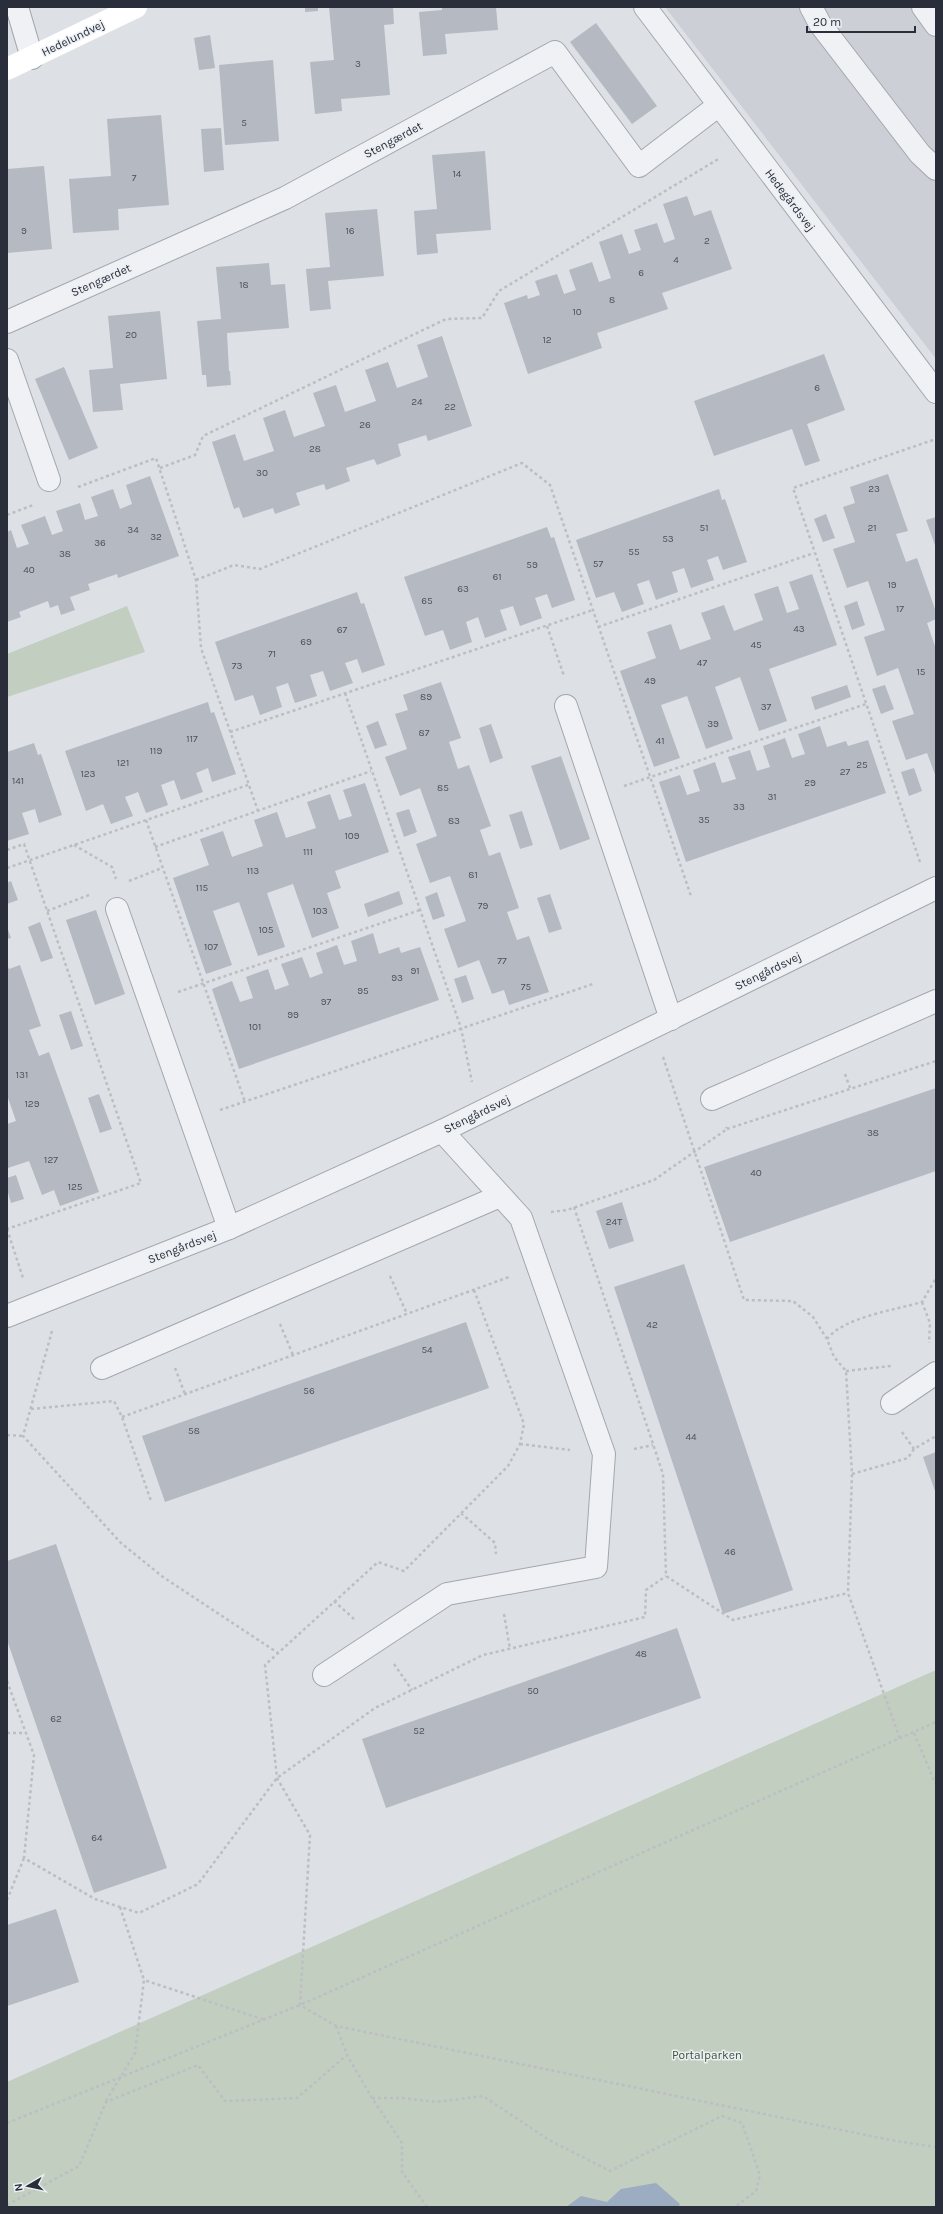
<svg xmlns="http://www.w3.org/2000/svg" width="943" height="2214" font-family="Karla,sans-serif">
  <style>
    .built { fill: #cccfd6 }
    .green { fill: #c2cebf }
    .water { fill: #9cacc1 }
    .building { fill: #b5b9c1 }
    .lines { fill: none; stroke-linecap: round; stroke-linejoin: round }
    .lane-casing { stroke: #a3a7ae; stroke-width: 24 }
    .street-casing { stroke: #a3a7ae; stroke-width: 24 }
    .path { stroke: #bcbec4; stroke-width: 2.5; stroke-dasharray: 3 3; stroke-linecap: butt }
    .lane { stroke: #eff1f4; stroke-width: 22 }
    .street { stroke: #eff1f4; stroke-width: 22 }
    .secondary { stroke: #fff; stroke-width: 22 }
    .labels { text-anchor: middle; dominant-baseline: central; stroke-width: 3; stroke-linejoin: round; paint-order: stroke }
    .number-label { font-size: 10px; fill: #4c515c }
    .street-label { font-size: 12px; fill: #292e3a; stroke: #eceff3 }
    .park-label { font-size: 12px; fill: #3b5438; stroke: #eceff3 }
  </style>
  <rect width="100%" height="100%" fill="#dde0e5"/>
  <path class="built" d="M665,7H936V359Z"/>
  <path class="green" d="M127,606L145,652L7,697V654Z
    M936,1670V2207H7V2082Z"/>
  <path class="water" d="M656,2183L680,2204L678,2207H566L581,2196L607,2202L621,2189Z"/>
  <path class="building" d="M305,7H318V11L305,12Z
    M329,7H393L394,24L384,25L390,95L341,99L342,111L315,114L310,62L334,60Z
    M442,7H496L498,30L445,34L447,54L423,56L419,12L442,10Z
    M596,23L657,106L632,124L570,42Z
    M210,35L215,68L199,70L194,38Z
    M273,60L279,141L225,145L219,65Z
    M161,115L169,205L118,209L119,230L73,233L69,179L111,176L107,119Z
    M221,128L224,170L204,172L201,129Z
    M485,151L491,230L436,234L438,253L417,255L414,211L437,209L432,155Z
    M44,166L52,249L7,253V169Z
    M687,196L694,216L711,210L732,269L662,293L668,309L597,333L602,348L528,374L504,303L527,295L528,299L540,295L535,281L557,274L564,294L576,290L569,270L592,262L599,282L611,278L599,242L622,234L629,254L641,250L634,230L657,223L664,243L675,239L663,204Z
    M377,209L384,276L328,281L331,309L310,311L306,269L330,267L325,213Z
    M269,263L271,285L285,284L289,328L227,333L229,371H230L231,385L207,387L206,375H202L197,321L221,319L216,267Z
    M160,311L167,379L120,384L123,410L93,412L89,370L113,368L108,316Z
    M442,336L472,426L428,441L426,435L398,444L401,456L377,465L374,459L346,468L350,481L326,490L324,484L296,493L300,505L275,514L273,508L243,518L239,507L234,509L212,442L235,434L244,461L274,451L263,418L285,410L294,437L325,426L313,393L336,385L345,412L376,401L365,370L388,362L397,388L428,377L417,345Z
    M824,354L845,410L807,424L820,461L805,466L792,429L714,456L694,401Z
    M64,367L98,448L69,460L35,379Z
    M888,474L908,531L896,534L906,562L917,558L936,612V619L927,623L936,649V777L927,753L906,760L892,721L914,714L898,668L877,676L864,637L885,630L868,581L847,588L833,549L855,542L843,507L855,503L850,487Z
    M150,476L179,556L118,578L117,574L88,584L90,590L70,597L75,610L61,615L58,605L50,608L48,601L19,612L21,617L7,622V532L11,530L17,548L29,544L21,525L45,516L52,535L63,531L56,511L80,503L85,520L98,516L91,497L113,489L120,509L132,504L126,485Z
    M719,489L722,500L725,499L747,562L723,570L718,556L707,560L714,580L691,588L684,568L672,572L678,592L656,600L649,580L637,584L644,604L622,612L614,592L596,598L576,540Z
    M826,514L835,538L823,542L814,519Z
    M936,517V548L926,520Z
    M547,527L551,538L554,537L575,600L552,608L547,594L535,598L542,618L520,626L513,606L500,610L507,630L485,638L478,617L466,622L472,642L450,650L443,630L425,636L404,577Z
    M812,574L837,645L769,669L787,721L759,731L740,677L715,687L733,739L706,749L687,696L661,705L680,758L654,767L620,671L656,658L647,632L671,624L680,650L711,639L701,613L724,605L734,631L763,620L754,594L778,586L787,613L799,609L789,582Z
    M357,592L361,604L364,603L385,665L362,673L357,659L345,663L353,683L330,691L323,671L310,675L317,696L295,703L288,683L276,687L282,707L260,715L253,695L235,701L215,642Z
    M857,601L865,625L852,630L844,606Z
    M441,682L461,738L449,742L458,769L469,765L491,826L480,830L489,856L500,852L519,908L507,912L517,940L529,936L549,992L509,1005L504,990L492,994L479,960L458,968L444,929L466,921L450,876L430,883L416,844L437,836L420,788L400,796L385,757L407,749L395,714L408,710L403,695Z
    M847,685L851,697L815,710L811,697Z
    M885,685L894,709L881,714L872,689Z
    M208,702L211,713L214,712L236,774L212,782L208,768L196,773L203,792L181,800L174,780L161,785L168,805L146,813L138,792L125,797L133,816L111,824L103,804L86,811L65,751Z
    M378,721L387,745L375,749L366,726Z
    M491,724L503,758L490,763L479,728Z
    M820,726L827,747L846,741L848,746L868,740L886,793L686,862L659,782L680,775L687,795L700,791L693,770L715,762L722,783L736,779L728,757L750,750L757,771L770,767L763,746L785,738L792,758L805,754L798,734Z
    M34,743L38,755L41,754L62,815L39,823L35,809L22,813L29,834L7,841V752Z
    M561,756L590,839L560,850L531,766Z
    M914,768L922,791L909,796L901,772Z
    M365,783L389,852L335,871L341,888L327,893L339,928L312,938L293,884L267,893L285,947L258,956L239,902L213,911L232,965L206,974L173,878L209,865L200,839L223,831L232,857L263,846L254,820L277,812L286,838L316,828L307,802L330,794L339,820L352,816L343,790Z
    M409,809L417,832L404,837L396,813Z
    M522,811L533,845L520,849L509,815Z
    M11,881L18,900L7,904V883Z
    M399,891L403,904L368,917L364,904Z
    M437,892L445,916L433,920L425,897Z
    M550,894L562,929L549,933L537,898Z
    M96,910L125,994L95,1005L66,920Z
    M40,922L53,958L41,962L28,927Z
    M7,927L11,938L7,939Z
    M373,933L379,954L399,947L401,953L420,947L439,1000L239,1069L212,989L232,981L240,1002L253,998L246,977L268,969L275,990L289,985L281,964L302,957L310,978L323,973L316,953L337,945L344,965L357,961L351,941Z
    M7,965L9,969L20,965L41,1026L29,1030L39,1056L49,1052L99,1192L60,1206L54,1190L42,1195L29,1161L8,1168L7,1164V1124L16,1121L7,1095Z
    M466,975L474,999L462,1003L454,979Z
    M71,1011L83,1046L71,1050L59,1015Z
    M936,1088V1171L730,1242L704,1167Z
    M99,1094L112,1129L100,1133L88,1098Z
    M16,1175L24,1199L11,1203L7,1189V1178Z
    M622,1202L634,1241L609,1249L596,1211Z
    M684,1264L793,1590L723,1614L614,1287Z
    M466,1322L489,1388L165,1502L142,1436Z
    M936,1452V1494L923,1457Z
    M56,1544L167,1868L94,1893L7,1640V1561Z
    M677,1628L701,1698L386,1808L362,1739Z
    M56,1909L79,1982L7,2006V1925Z"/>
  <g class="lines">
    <g class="lane-casing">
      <path id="lane" d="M17,7L32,58
        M811,7L820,24L920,154L936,169
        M923,7L936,25
        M566,706L671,1019
        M117,909L229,1228
        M102,1368L500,1196
        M892,1403L936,1373
        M324,1675L447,1594L596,1567L604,1454L521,1218L442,1131"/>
    </g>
    <g class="street-casing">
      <path id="street" d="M645,7L936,392
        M7,322L285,198L555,52L639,166L719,105
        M7,360L49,480
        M712,1099L936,1001
        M7,1316L229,1228L442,1131L936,888"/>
    </g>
    <path class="path" d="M160,468L195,455L203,436L446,319L482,318L499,291L720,158
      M78,487L156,458L196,580L201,648L258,811
      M7,515L33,505
      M196,580L234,565L260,569L522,463L550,485L691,896
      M547,626L564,676
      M598,627L814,553
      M345,693L461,1028L472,1082
      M230,732L593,610
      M624,786L866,704
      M146,820L245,1102
      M74,845L112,867L116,879
      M155,847L371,771
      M7,850L24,844L141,1183L7,1229
      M920,862L793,488L936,439
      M7,868L248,785
      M129,881L162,868
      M47,911L89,895
      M178,992L420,910
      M663,1057L744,1300L793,1301L813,1317L827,1339L834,1357L846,1371L852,1474L848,1593L900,1739
      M845,1074L850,1088
      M220,1110L593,984
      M727,1129L936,1061
      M574,1207L663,1474L666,1576L733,1620L848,1593
      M551,1212L567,1210L654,1180L727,1129L726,1127
      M7,1229L23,1278
      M390,1276L407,1314
      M474,1290L524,1424L520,1444L508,1466L404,1571L378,1562L265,1665L277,1778L310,1835L300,2005L336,2026L890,2140L936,2147
      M922,1302L930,1323L929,1343
      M280,1324L293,1355
      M52,1331L23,1436L121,1543L163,1577L278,1653
      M827,1339C844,1317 895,1310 922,1302L936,1278
      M175,1368L185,1394
      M846,1371L891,1366
      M31,1409L114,1401L122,1417L151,1501
      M122,1417L509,1277
      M902,1432L914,1449
      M7,1435L23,1436
      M520,1444L570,1450
      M634,1449L653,1445
      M852,1474L908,1458L914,1449L936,1436
      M461,1513L495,1543L496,1554
      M334,1601L354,1619
      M504,1614L510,1649
      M394,1664L412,1690
      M7,1681L34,1755L24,1858L95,1899L139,1913L198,1884L277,1778L375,1708L483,1655L645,1617L646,1590L666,1576
      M7,1733H26
      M914,1733L936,1785
      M7,1900L24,1858
      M120,1907L144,1980
      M336,2026L347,2055L372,2098L402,2143V2172L427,2207
      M372,2098H403L436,2102L483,2096L549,2140L610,2171L722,2116L742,2123L760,2175L756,2191L735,2207
      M106,2101L135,2053L144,1980L265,2020
      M7,2123L300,2005L936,1722
      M7,2205L79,2166L106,2102L198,2065L225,2101L297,2098L347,2055"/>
    <use href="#lane" class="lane"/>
    <use href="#street" class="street"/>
    <path class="secondary" d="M7,69L136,7"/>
  </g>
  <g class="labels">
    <g class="number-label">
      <text x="358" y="64">3</text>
      <text x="244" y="123">5</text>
      <text x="457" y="174">14</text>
      <text x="134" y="178">7</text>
      <text x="24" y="231">9</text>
      <text x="350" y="231">16</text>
      <text x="707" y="241">2</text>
      <text x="676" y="260">4</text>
      <text x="641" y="273">6</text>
      <text x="244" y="285">18</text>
      <text x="612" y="300">8</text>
      <text x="577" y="312">10</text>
      <text x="131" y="335">20</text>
      <text x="547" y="340">12</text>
      <text x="817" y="388">6</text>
      <text x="417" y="402">24</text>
      <text x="450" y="407">22</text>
      <text x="365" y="425">26</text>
      <text x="315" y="449">28</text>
      <text x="262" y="473">30</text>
      <text x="874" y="489">23</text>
      <text x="704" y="528">51</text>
      <text x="872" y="528">21</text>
      <text x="133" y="530">34</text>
      <text x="156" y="537">32</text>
      <text x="668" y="539">53</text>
      <text x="100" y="543">36</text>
      <text x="634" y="552">55</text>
      <text x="65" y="554">38</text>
      <text x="598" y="564">57</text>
      <text x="532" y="565">59</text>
      <text x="29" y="570">40</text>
      <text x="497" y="577">61</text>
      <text x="892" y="585">19</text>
      <text x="463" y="589">63</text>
      <text x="427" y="601">65</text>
      <text x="900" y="609">17</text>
      <text x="799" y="629">43</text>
      <text x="342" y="630">67</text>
      <text x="306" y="642">69</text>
      <text x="756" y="645">45</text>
      <text x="272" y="654">71</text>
      <text x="702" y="663">47</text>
      <text x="237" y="666">73</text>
      <text x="921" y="672">15</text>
      <text x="650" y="681">49</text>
      <text x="426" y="697">89</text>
      <text x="766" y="707">37</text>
      <text x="713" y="724">39</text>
      <text x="424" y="733">87</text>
      <text x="192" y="739">117</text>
      <text x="660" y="741">41</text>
      <text x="156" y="751">119</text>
      <text x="123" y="763">121</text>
      <text x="862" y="765">25</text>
      <text x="845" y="772">27</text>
      <text x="88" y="774">123</text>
      <text x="18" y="781">141</text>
      <text x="810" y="783">29</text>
      <text x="443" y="788">85</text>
      <text x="772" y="797">31</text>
      <text x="739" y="807">33</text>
      <text x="704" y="820">35</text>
      <text x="454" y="821">83</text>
      <text x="352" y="836">109</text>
      <text x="308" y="852">111</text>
      <text x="253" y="871">113</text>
      <text x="473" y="875">81</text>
      <text x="202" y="888">115</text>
      <text x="483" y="906">79</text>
      <text x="320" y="911">103</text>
      <text x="266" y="930">105</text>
      <text x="211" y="947">107</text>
      <text x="502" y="961">77</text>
      <text x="415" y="971">91</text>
      <text x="397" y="978">93</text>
      <text x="526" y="987">75</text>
      <text x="363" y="991">95</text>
      <text x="326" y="1002">97</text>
      <text x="293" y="1015">99</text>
      <text x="255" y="1027">101</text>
      <text x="22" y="1075">131</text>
      <text x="32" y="1104">129</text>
      <text x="873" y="1133">38</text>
      <text x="51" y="1160">127</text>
      <text x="756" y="1173">40</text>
      <text x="75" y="1187">125</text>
      <text x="614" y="1222">24T</text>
      <text x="652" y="1325">42</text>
      <text x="427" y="1350">54</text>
      <text x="309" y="1391">56</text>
      <text x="194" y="1431">58</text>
      <text x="691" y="1437">44</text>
      <text x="730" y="1552">46</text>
      <text x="641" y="1654">48</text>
      <text x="533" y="1691">50</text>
      <text x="56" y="1719">62</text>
      <text x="419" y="1731">52</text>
      <text x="97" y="1838">64</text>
    </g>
    <g class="street-label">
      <text transform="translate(73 38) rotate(-26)">Hedelundvej</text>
      <text transform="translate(393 140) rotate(-28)">Stengærdet</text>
      <text transform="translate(790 200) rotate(53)">Hedegårdsvej</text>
      <text transform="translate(101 280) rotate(-24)">Stengærdet</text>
      <text transform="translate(768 971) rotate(-26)">Stengårdsvej</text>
      <text transform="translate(477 1114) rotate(-26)">Stengårdsvej</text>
      <text transform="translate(182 1247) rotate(-21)">Stengårdsvej</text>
    </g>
    <g class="park-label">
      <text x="707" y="2055">Portalparken</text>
    </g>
  </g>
  <rect width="943" height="2214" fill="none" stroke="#292e3a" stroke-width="16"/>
  <g transform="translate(28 2186) rotate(261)" stroke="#eceff3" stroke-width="3" paint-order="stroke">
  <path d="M0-3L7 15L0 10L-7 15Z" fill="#292e3a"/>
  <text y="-6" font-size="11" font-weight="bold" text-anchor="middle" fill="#292e3a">N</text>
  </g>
  <path d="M807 26v6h108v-6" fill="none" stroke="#292e3a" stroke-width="2"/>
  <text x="813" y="26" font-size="12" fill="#292e3a" stroke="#eceff3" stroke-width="3" paint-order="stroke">20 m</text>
</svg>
